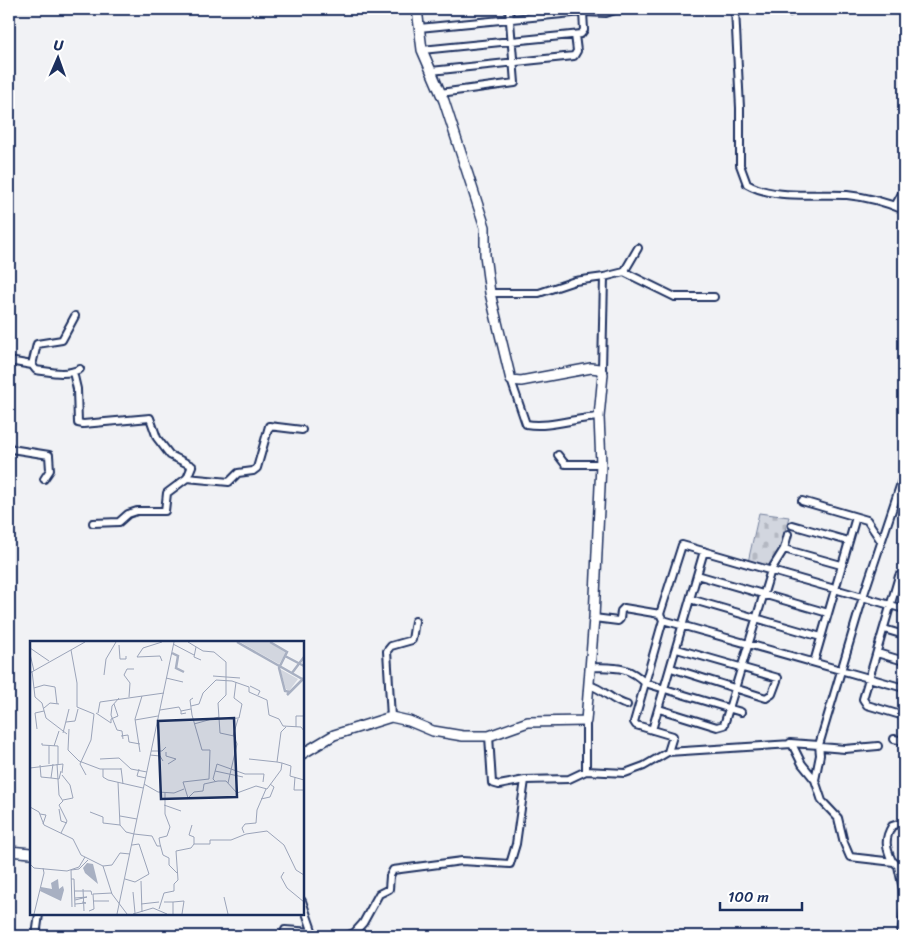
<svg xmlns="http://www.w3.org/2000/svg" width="913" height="945" font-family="Sriracha,sans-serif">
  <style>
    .cemetery { fill: url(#cemetery-stones); stroke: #76829e }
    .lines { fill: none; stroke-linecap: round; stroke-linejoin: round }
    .street-casing { stroke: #1b2f5e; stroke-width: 10 }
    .secondary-casing { stroke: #1b2f5e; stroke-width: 12 }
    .street { stroke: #fff; stroke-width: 6 }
    .secondary { stroke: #fff; stroke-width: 9 }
    .inset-river { fill: none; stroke: #a8b0c2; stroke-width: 2.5 }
    .inset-road { fill: none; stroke: #9ba4b9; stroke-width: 1 }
    .view { fill: #1b2f5e; fill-opacity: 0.15; stroke: #1b2f5e; stroke-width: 2.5 }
    .inset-edge { fill: none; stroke: #1b2f5e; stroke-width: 2.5 }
  </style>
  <defs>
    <pattern id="cemetery-stones" width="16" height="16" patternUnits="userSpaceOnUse" patternTransform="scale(1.25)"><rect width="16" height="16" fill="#d2d6df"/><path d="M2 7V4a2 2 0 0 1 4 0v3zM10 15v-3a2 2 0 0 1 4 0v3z" fill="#b4b8c2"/></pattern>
  </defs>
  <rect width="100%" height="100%" fill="#f1f2f5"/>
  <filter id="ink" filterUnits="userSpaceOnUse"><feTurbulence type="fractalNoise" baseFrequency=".02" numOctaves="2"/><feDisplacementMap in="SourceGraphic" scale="10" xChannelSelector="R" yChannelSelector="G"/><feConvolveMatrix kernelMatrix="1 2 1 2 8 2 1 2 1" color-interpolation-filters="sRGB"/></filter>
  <g filter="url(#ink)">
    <path class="cemetery" d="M759,513L789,517L773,570L748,562Z"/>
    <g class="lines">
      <g class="street-casing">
        <path id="street" d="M735,9L740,108V165L747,184C774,200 817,193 847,195C867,197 886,202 904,210
          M773,9L789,12L797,9
          M419,28L583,12L606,13L618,9
          M422,50L581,34L584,30L583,12
          M431,71L574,56L577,51L575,35
          M440,93L515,83L509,9
          M895,206L904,190
          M624,272L675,297H714
          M490,293H539L575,281L604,277
          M9,361L32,365L37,344L62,340L75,316
          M32,365L36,370C51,372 66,376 80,369
          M602,370L604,277L624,272L638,248
          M73,372L77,389L78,423L83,424L150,418L157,438L170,455L192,466L187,478L167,493L165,511H137L128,514L119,522L93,523
          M511,380L526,424C550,428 574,418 599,417
          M9,446L11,449L49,455L50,470L44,479
          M558,455L565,464H601
          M187,478L229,482L238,473L253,471L257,468L269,426L302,430
          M802,501L867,520L881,541
          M792,525L848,541
          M784,549L841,565
          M697,575L828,613
          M899,576L863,699L867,705L904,716
          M690,599L821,637
          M594,618L618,621L620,619L621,611L624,608L660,614
          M663,620L904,688
          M884,629L904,635
          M877,653L904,661
          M814,662L856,517
          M590,667C614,668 628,665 645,683L741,712
          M671,668L766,698L772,694L778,678L677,649
          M589,685C604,689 611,701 627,705
          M659,709L717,727L724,725L771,570L784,549L788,534
          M391,717L387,651L391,646L412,640L415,621
          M652,730L704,551
          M489,736L492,783L499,785L525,780
          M894,739L904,741
          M790,743L819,745
          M821,747L845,749L878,746
          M668,752L673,736L636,725L634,722L663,620L660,614L682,545L904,609
          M586,771V721
          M815,780L820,755L819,745L863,597L904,474
          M892,861C886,848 884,839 892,826L904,822
          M302,901L314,936
          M36,936L39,914
          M283,936L285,930L312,932
          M346,936L354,933L363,923L379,894L389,889L390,876L393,870L462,861L510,864L516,844L525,780L569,779L586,771L625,773L644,766L668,752L792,744L802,764L815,780L822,801L838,818L844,843L850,857L894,862L898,866L904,894
          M901,936L904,911"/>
      </g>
      <g class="secondary-casing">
        <path id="secondary" d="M302,754L334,735L391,717L409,721L433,731L463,736H489L528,722L586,721L594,618L601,464L599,417L603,374L599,369L591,368L521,381L511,380L490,293L485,255V227L444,101L422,50L417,9
          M9,851L31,853"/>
      </g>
      <use href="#street" class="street"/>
      <use href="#secondary" class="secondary"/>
    </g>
  </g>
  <g transform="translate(30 641)">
    <rect width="274" height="274" fill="#f1f2f5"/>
    <path d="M210,1H239L256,12L249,23ZM250,28L268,38L259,50L256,48Z" fill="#d2d6df"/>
    <path d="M57,222L63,223L68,243L55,232L53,227ZM28,238L29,248L33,245L34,249L31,260L10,250L11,246L22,248L21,242Z" fill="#a8b0c2"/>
    <path class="inset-river" d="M207,1L274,39M240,1L257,11L249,27L255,50L260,51M142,12L148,15L146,27L154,31M255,15L274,25M262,32L274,16M257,54L274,37"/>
    <path class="inset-road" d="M132,1L113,7L107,16L130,15L132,20M158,1L173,10L184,11L196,21V54L188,62L190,92L204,95L207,103L198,142M143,3L164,14M89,4L90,18H96V15M166,6L164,16L171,19M0,7L19,20M41,9L47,42V66L64,73L61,99L50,123L56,134M0,13L4,30M2,30L5,56L12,62L16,77L37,93M0,32L55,1M74,34L76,18L86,1M183,35L210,37M136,37L153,41M220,45L230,50L228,54M4,47L14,44L25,46L27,63M99,56L100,42L94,34L97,28H104M89,57L82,65L81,74L87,89L92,90L93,98M163,57L160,59L162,74L172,109H180L179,138L153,141L158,157L164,151L173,150L174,143L188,140H196L207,152L226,145L237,148L251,129L252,122L247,121L251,91L256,86M161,65L169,63L173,52L186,39L202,40L219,46V51L237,59L239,74L249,78L253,85L271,86L274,90M14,67L20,62L29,63M130,69L149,66L151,70M66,72L81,82V78L88,75L84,63M68,72L70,61L134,52M156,72L151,73V70L161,68M189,78L209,77L212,63L204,57L206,41M105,79L128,75M36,81L45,80L48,68M164,83L189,76M266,86V75H274M7,88L5,72L14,70M39,88L38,109L49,120L70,128H91M33,92L39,68M91,95L98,94L99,101L110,103M203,95L208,78M12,102V104L28,105V123M19,105V123M24,105L29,90M121,110H132L136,106M110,111L105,78L112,55M136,111V115L146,118L138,123M120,114L130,115L133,120M70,118L89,117L101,128L117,131M219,118L247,121M252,122L261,125L260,135L274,139M23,123L21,137L29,138L31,130M27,123L29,154L33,160L29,164L37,180L31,192M10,124L11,136L21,137M0,127L33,123L32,132M91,127L93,143M73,128V136L78,139L113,147M109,128L107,135L116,137M185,130L213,136M32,134L40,144L43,157L33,159M265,136L264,149H274M88,141L90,184L96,191L104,193M186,141L183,138L187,123L215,133H234L233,141M114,143L128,151L144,152L154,148M135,151V173L140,186L137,195L129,197L130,203L133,214L139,217V224L147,232M231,158L240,156L244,146L240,143M134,164L151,170M0,166L9,171L14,184L43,198L51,214L73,225L82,253L97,273M29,168L31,180L37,182M60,171L73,176V182L90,184M10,173L16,174L13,183M90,175L107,178M162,184L159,194L164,196V203M214,192L212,187L215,183L226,182L227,169L236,148M104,193L122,195L127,205H131M0,223L4,227L37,230L49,226L55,216M73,225L82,224L90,212L100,213M254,231L251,236L257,247L274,261M41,238H44L45,266M95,238L105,241L119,233L109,203L102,204M111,240L112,271M53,248L54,270M44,250H61L62,254M103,251L105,272M194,256L198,273M45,257L57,256L45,259M63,260H79M134,261H143V273M143,261L154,260L152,273M45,263L56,262L52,261M111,263L129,261M42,266L41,229L49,228L58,219M129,268L134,252L144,250V243L148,239L146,210L161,207L164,203H180V199H201L216,193L237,190L254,204L266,229L274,234M59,270L64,268L63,253L82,252M4,273L14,232L13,227M87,273L144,1M103,273L123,267L137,273"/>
    <path class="view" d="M204,77L207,156L131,158L128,80Z"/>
    <rect width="274" height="274" class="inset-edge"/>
  </g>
  <rect width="913" height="945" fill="none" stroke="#fff" stroke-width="30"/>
  <rect x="15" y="15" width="883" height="915" fill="none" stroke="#1b2f5e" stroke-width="2" filter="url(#ink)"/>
  <g transform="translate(58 58) rotate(2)" stroke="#ffffff" stroke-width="4" paint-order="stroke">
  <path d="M0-4L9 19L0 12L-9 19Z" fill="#1b2f5e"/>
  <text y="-8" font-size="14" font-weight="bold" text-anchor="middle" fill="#1b2f5e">U</text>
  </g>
  <path d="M720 902v8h82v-8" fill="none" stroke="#1b2f5e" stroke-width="2.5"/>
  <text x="728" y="902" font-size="15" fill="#1b2f5e" stroke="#ffffff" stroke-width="4" paint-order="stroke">100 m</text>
</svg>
